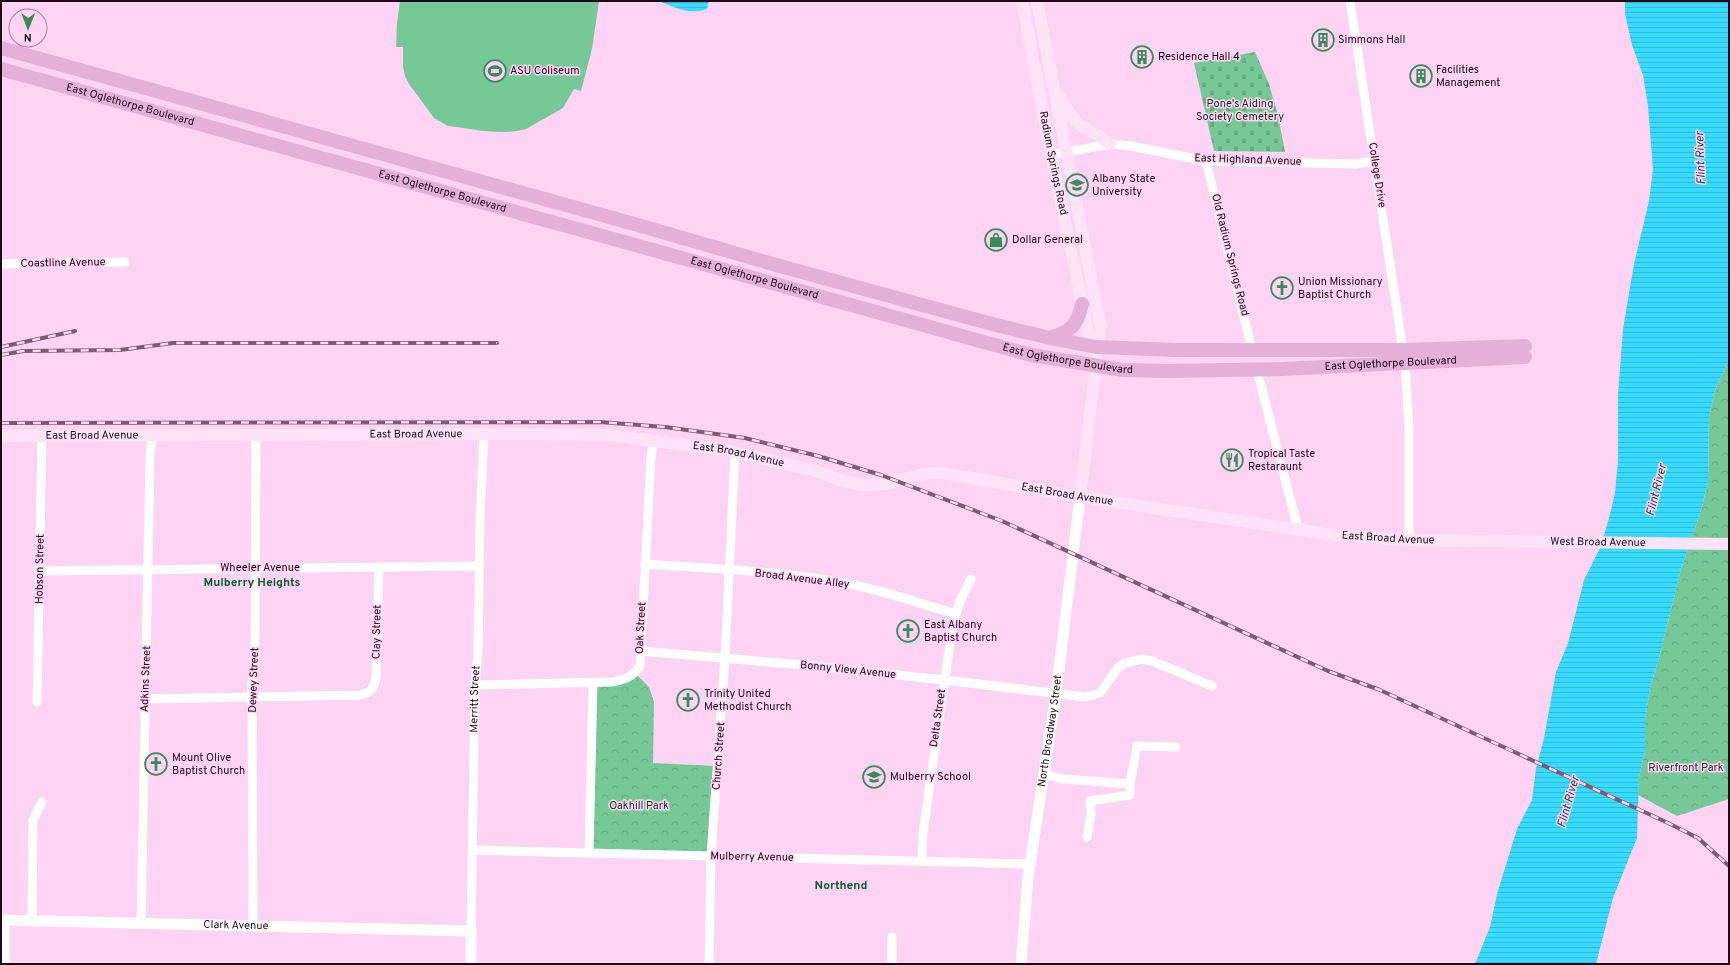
<svg xmlns="http://www.w3.org/2000/svg" width="1730" height="965" font-family="Overpass,sans-serif">
  <style>
    .cemetery { fill: url(#cemetery-stones) }
    .park { fill: url(#park-crowns) }
    .pitch { fill: #76c996 }
    .water { fill: url(#water-rules) }
    .lines { fill: none; stroke-linecap: round; stroke-linejoin: round }
    .minor { stroke: #fff; stroke-width: 9 }
    .tertiary { stroke: #fff; stroke-width: 11 }
    .secondary { stroke: #fee3f8; stroke-width: 12 }
    .primary { stroke: #e3b1d8; stroke-width: 14 }
    .rail-casing { stroke: #7c5c75; stroke-width: 4 }
    .rail { stroke: #fed3f3; stroke-width: 2.5; stroke-dasharray: 8; stroke-linecap: butt }
    .labels { text-anchor: middle; dominant-baseline: central; stroke-width: 3; stroke-linejoin: round; paint-order: stroke }
    .poi-label { font-size: 11px; fill: #20081b; stroke: #fed3f3; text-anchor: start }
    .park-label { font-size: 11px; fill: #193022; stroke: #fed3f3 }
    .street-label { font-size: 11px; fill: #20081b; stroke: #fed3f3 }
    .water-label { font-size: 12px; font-style: italic; fill: #1d3d45; stroke: #fed3f3 }
    .neighbourhood-label { font-size: 12px; font-weight: bold; fill: #095e35; stroke: #fed3f3 }
  </style>
  <defs>
    <pattern id="cemetery-stones" width="16" height="16" patternUnits="userSpaceOnUse"><rect width="16" height="16" fill="#76c996"/><path d="M2 7V4a2 2 0 0 1 4 0v3zM10 15v-3a2 2 0 0 1 4 0v3z" fill="#66ab81"/></pattern>
    <pattern id="park-crowns" width="20" height="18" patternUnits="userSpaceOnUse"><rect width="20" height="18" fill="#76c996"/><path d="M2 6a3 3 0 1 1 6 0M12 15a3 3 0 1 1 6 0" fill="none" stroke="#66ab81"/></pattern>
    <pattern id="water-rules" width="6" height="5" patternUnits="userSpaceOnUse"><rect width="6" height="5" fill="#38dbfc"/><path d="M0 2.5h6" fill="none" stroke="#31bad7"/></pattern>
  </defs>
  <rect width="100%" height="100%" fill="#fed3f3"/>
  <path class="cemetery" d="M1255,52L1269,84L1278,115L1285,152L1214,151L1194,63Z"/>
  <path class="park" d="M1729,361V799L1677,816L1638,795L1639,777L1645,751V720L1650,688L1659,658L1681,569L1701,511L1708,482L1709,417L1716,387Z
    M637,675L649,687L654,702L653,763L717,766L710,855L590,852L595,685Z"/>
  <path class="pitch" d="M400,1H599L592,49L581,91L574,89L563,108L526,129C500,136 474,129 448,126L434,118L409,84L405,76L403,66V47H396L397,23Z"/>
  <path class="water" d="M659,1H709L707,9C689,15 676,8 659,1Z
    M1625,1H1729V361L1716,387L1709,417L1708,482L1701,511L1681,569L1659,658L1650,688L1645,720V751L1639,777L1637,838L1613,898L1596,964H1475L1490,927L1497,894L1517,829L1532,800L1536,769L1544,738L1556,672L1568,643L1584,580L1600,548L1609,518L1615,493L1618,460V395L1623,329L1634,264L1649,201L1653,169L1648,106L1643,75L1632,45L1625,14Z"/>
  <g class="lines">
    <g class="minor">
      <path d="M1350,1L1403,350"/>
      <path d="M1051,155L1110,144L1131,146L1206,161L1356,164L1375,161"/>
      <path d="M1206,161L1252,350"/>
      <path d="M1,264L125,262"/>
      <path d="M1405,363L1409,427V540"/>
      <path d="M1257,370L1298,529"/>
      <path d="M645,564C714,569 785,571 854,585C888,592 922,604 956,614"/>
      <path d="M40,571L480,566"/>
      <path d="M640,651L804,665L944,680L1086,697L1100,693L1118,668L1125,663L1142,659L1152,661L1212,686"/>
      <path d="M475,685L612,682C625,679 632,678 640,666L651,456L654,440"/>
      <path d="M145,699L361,695C371,692 374,688 376,678L379,567"/>
      <path d="M37,702L42,435"/>
      <path d="M1044,774L1063,779L1130,784"/>
      <path d="M1087,837L1091,814L1090,801L1130,795V784L1137,746L1176,747"/>
      <path d="M473,850L1031,864"/>
      <path d="M589,853L593,683"/>
      <path d="M922,861L923,833L952,629L960,601L971,579"/>
      <path d="M32,921L33,820L42,802"/>
      <path d="M141,923L150,455L152,435"/>
      <path d="M253,925L252,683L255,664V635L256,435"/>
      <path id="s1" d="M471,931L475,685L478,651L480,518L484,434"/>
      <path d="M5,964V920"/>
      <path d="M709,964L711,856L725,658L735,452"/>
      <path d="M892,964V937"/>
    </g>
    <g class="tertiary">
      <path id="s2" d="M1,920L471,931V964"/>
      <path id="s3" d="M1021,964L1028,878L1056,694L1080,497"/>
    </g>
    <g class="secondary">
      <path id="s4" d="M1022,1L1051,155L1088,331L1096,347"/>
      <path d="M1037,1L1101,329L1096,347V366L1080,497"/>
      <path d="M1058,95L1070,114L1079,125L1096,134L1110,144"/>
      <path id="s5" d="M1,436L528,434L608,435L725,450L816,471L847,482L864,485L886,484L923,474L940,473L954,475L1080,497L1335,535L1409,540L1729,544"/>
    </g>
    <g class="primary">
      <path d="M1,48L638,225L776,265L992,324L1050,338L1096,347L1176,350H1403L1525,346"/>
      <path id="s6" d="M1,69L1031,355L1123,370L1168,371L1282,369L1525,357"/>
      <path d="M1050,338C1070,332 1078,325 1082,304"/>
    </g>
    <g class="rail-casing">
      <path id="rail" d="M1,347L75,331
        M1,355L23,351L120,350L173,343H497
        M1,423L600,422L665,427L745,438L818,456L881,475L1002,521L1328,671L1380,690L1666,822L1698,838L1729,866"/>
    </g>
    <use href="#rail" class="rail"/>
  </g>
  <defs>
    <g id="building-ring" transform="scale(1.15)"><circle r="9.5" fill="#fed3f3" stroke="#398b5c" stroke-width="1.5"/><path d="M-4-6H4V6H1V3H-1V6H-4ZM-2.5-4.3h1.7v1.8h-1.7ZM.8-4.3h1.7v1.8H.8ZM-2.5-1h1.7V.8h-1.7ZM.8-1h1.7V.8H.8Z" fill="#398b5c"/></g>
    <g id="stadium-ring" transform="scale(1.15)"><circle r="9.5" fill="#fed3f3" stroke="#398b5c" stroke-width="1.5"/><path d="M0-5a6.5 5 0 1 0 0 10a6.5 5 0 1 0 0-10ZM-3.5-1.8h7v3.6h-7Z" fill="#398b5c"/></g>
    <g id="university-ring" transform="scale(1.15)"><circle r="9.5" fill="#fed3f3" stroke="#398b5c" stroke-width="1.5"/><path d="M0-5L7-2L0 1L-7-2ZM-4 1L0 2.5L4 1V4Q0 6-4 4Z" fill="#398b5c"/></g>
    <g id="shop-ring" transform="scale(1.15)"><circle r="9.5" fill="#fed3f3" stroke="#398b5c" stroke-width="1.5"/><path d="M-5-2.5h2.3a2.7 3.5 0 0 1 5.4 0H5L5.5 6h-11ZM-1.5-2.5h3a1.5 2.3 0 0 0-3 0Z" fill="#398b5c"/></g>
    <g id="church-ring" transform="scale(1.15)"><circle r="9.5" fill="#fed3f3" stroke="#398b5c" stroke-width="1.5"/><path d="M-1.2-6h2.4v3.5h3.3v2.4h-3.3V6h-2.4V-.1h-3.3v-2.4h3.3Z" fill="#398b5c"/></g>
    <g id="restaurant-ring" transform="scale(1.15)"><circle r="9.5" fill="#fed3f3" stroke="#398b5c" stroke-width="1.5"/><path d="M-5-6h1v4h1v-4h1v4h1v-4h1v5L-1.5 .5V6h-2V.5L-5-1ZM5-6V6H3V1.5H1.5Q1.5-4 5-6Z" fill="#398b5c"/></g>
    <g id="school-ring" transform="scale(1.15)"><circle r="9.5" fill="#fed3f3" stroke="#398b5c" stroke-width="1.5"/><path d="M0-5L7-2L0 1L-7-2ZM-4 1L0 2.5L4 1V4Q0 6-4 4Z" fill="#398b5c"/></g>
  </defs>
  <g fill-rule="evenodd">
    <use href="#building-ring" x="1323" y="40"/>
    <use href="#building-ring" x="1142" y="57"/>
    <use href="#stadium-ring" x="495" y="71"/>
    <use href="#building-ring" x="1421" y="76"/>
    <use href="#university-ring" x="1077" y="185"/>
    <use href="#shop-ring" x="996" y="240"/>
    <use href="#church-ring" x="1282" y="288"/>
    <use href="#restaurant-ring" x="1232" y="460"/>
    <use href="#church-ring" x="908" y="631"/>
    <use href="#church-ring" x="688" y="700"/>
    <use href="#church-ring" x="156" y="764"/>
    <use href="#school-ring" x="874" y="777"/>
  </g>
  <g class="labels">
    <g class="poi-label">
      <text x="1338" y="40">Simmons Hall</text>
      <text x="1158" y="57">Residence Hall 4</text>
      <text x="1436" y="70">Facilities<tspan x="1436" dy="13">Management</tspan></text>
      <text x="510" y="71">ASU Coliseum</text>
      <text x="1092" y="179">Albany State<tspan x="1092" dy="13">University</tspan></text>
      <text x="1012" y="240">Dollar General</text>
      <text x="1298" y="282">Union Missionary<tspan x="1298" dy="13">Baptist Church</tspan></text>
      <text x="1248" y="454">Tropical Taste<tspan x="1248" dy="13">Restaraunt</tspan></text>
      <text x="924" y="625">East Albany<tspan x="924" dy="13">Baptist Church</tspan></text>
      <text x="704" y="694">Trinity United<tspan x="704" dy="13">Methodist Church</tspan></text>
      <text x="172" y="758">Mount Olive<tspan x="172" dy="13">Baptist Church</tspan></text>
      <text x="890" y="777">Mulberry School</text>
    </g>
    <g class="park-label">
      <text x="1240" y="104">Pone's Aiding<tspan x="1240" dy="13">Society Cemetery</tspan></text>
      <text x="1686" y="768">Riverfront Park</text>
      <text x="639" y="806">Oakhill Park</text>
    </g>
    <g class="street-label">
      <text stroke="none"><textPath href="#s6" startOffset="134">East Oglethorpe Boulevard</textPath></text>
      <text transform="translate(1248 160) rotate(2)">East Highland Avenue</text>
      <text stroke="none"><textPath href="#s4" startOffset="165">Radium Springs Road</textPath></text>
      <text transform="translate(1377 175) rotate(81)">College Drive</text>
      <text stroke="none"><textPath href="#s6" startOffset="458">East Oglethorpe Boulevard</textPath></text>
      <text transform="translate(1230 255) rotate(76)">Old Radium Springs Road</text>
      <text transform="translate(63 263) rotate(-1)">Coastline Avenue</text>
      <text stroke="none"><textPath href="#s6" startOffset="782">East Oglethorpe Boulevard</textPath></text>
      <text stroke="none"><textPath href="#s6" startOffset="1106">East Oglethorpe Boulevard</textPath></text>
      <text stroke="none"><textPath href="#s6" startOffset="1430">East Oglethorpe Boulevard</textPath></text>
      <text stroke="none"><textPath href="#s5" startOffset="415">East Broad Avenue</textPath></text>
      <text stroke="none"><textPath href="#s5" startOffset="91">East Broad Avenue</textPath></text>
      <text stroke="none"><textPath href="#s5" startOffset="739">East Broad Avenue</textPath></text>
      <text stroke="none"><textPath href="#s5" startOffset="1075">East Broad Avenue</textPath></text>
      <text stroke="none"><textPath href="#s5" startOffset="1399">East Broad Avenue</textPath></text>
      <text stroke="none"><textPath href="#s5" startOffset="1609">West Broad Avenue</textPath></text>
      <text x="260" y="568">Wheeler Avenue</text>
      <text transform="translate(40 569) rotate(-89)">Hobson Street</text>
      <text transform="translate(802 579) rotate(7)">Broad Avenue Alley</text>
      <text transform="translate(641 628) rotate(-87)">Oak Street</text>
      <text transform="translate(377 632) rotate(-89)">Clay Street</text>
      <text transform="translate(848 670) rotate(6)">Bonny View Avenue</text>
      <text transform="translate(146 679) rotate(-88)">Adkins Street</text>
      <text transform="translate(254 680) rotate(-88)">Dewey Street</text>
      <text stroke="none"><textPath href="#s1" startOffset="232">Merritt Street</textPath></text>
      <text transform="translate(938 718) rotate(-82)">Delta Street</text>
      <text stroke="none"><textPath href="#s3" startOffset="235">North Broadway Street</textPath></text>
      <text transform="translate(719 756) rotate(-86)">Church Street</text>
      <text transform="translate(752 857) rotate(1)">Mulberry Avenue</text>
      <text stroke="none"><textPath href="#s2" startOffset="235">Clark Avenue</textPath></text>
    </g>
    <g class="water-label">
      <text transform="translate(1701 158) rotate(-92)">Flint River</text>
      <text transform="translate(1657 490) rotate(-76)">Flint River</text>
      <text transform="translate(1569 802) rotate(-74)">Flint River</text>
    </g>
    <g class="neighbourhood-label">
      <text x="252" y="583">Mulberry Heights</text>
      <text x="841" y="886">Northend</text>
    </g>
  </g>
  <rect width="1730" height="965" fill="none" stroke="#20081b" stroke-width="4"/>
  <g transform="translate(28 28) rotate(181)"><circle r="19" fill="#fed3f3" stroke="#a5829d"/>
  <path d="M0-3L7 15L0 10L-7 15Z" fill="#398b5c"/>
  <text y="-6" font-size="11" font-weight="bold" text-anchor="middle" fill="#20081b">N</text>
  </g>
</svg>
